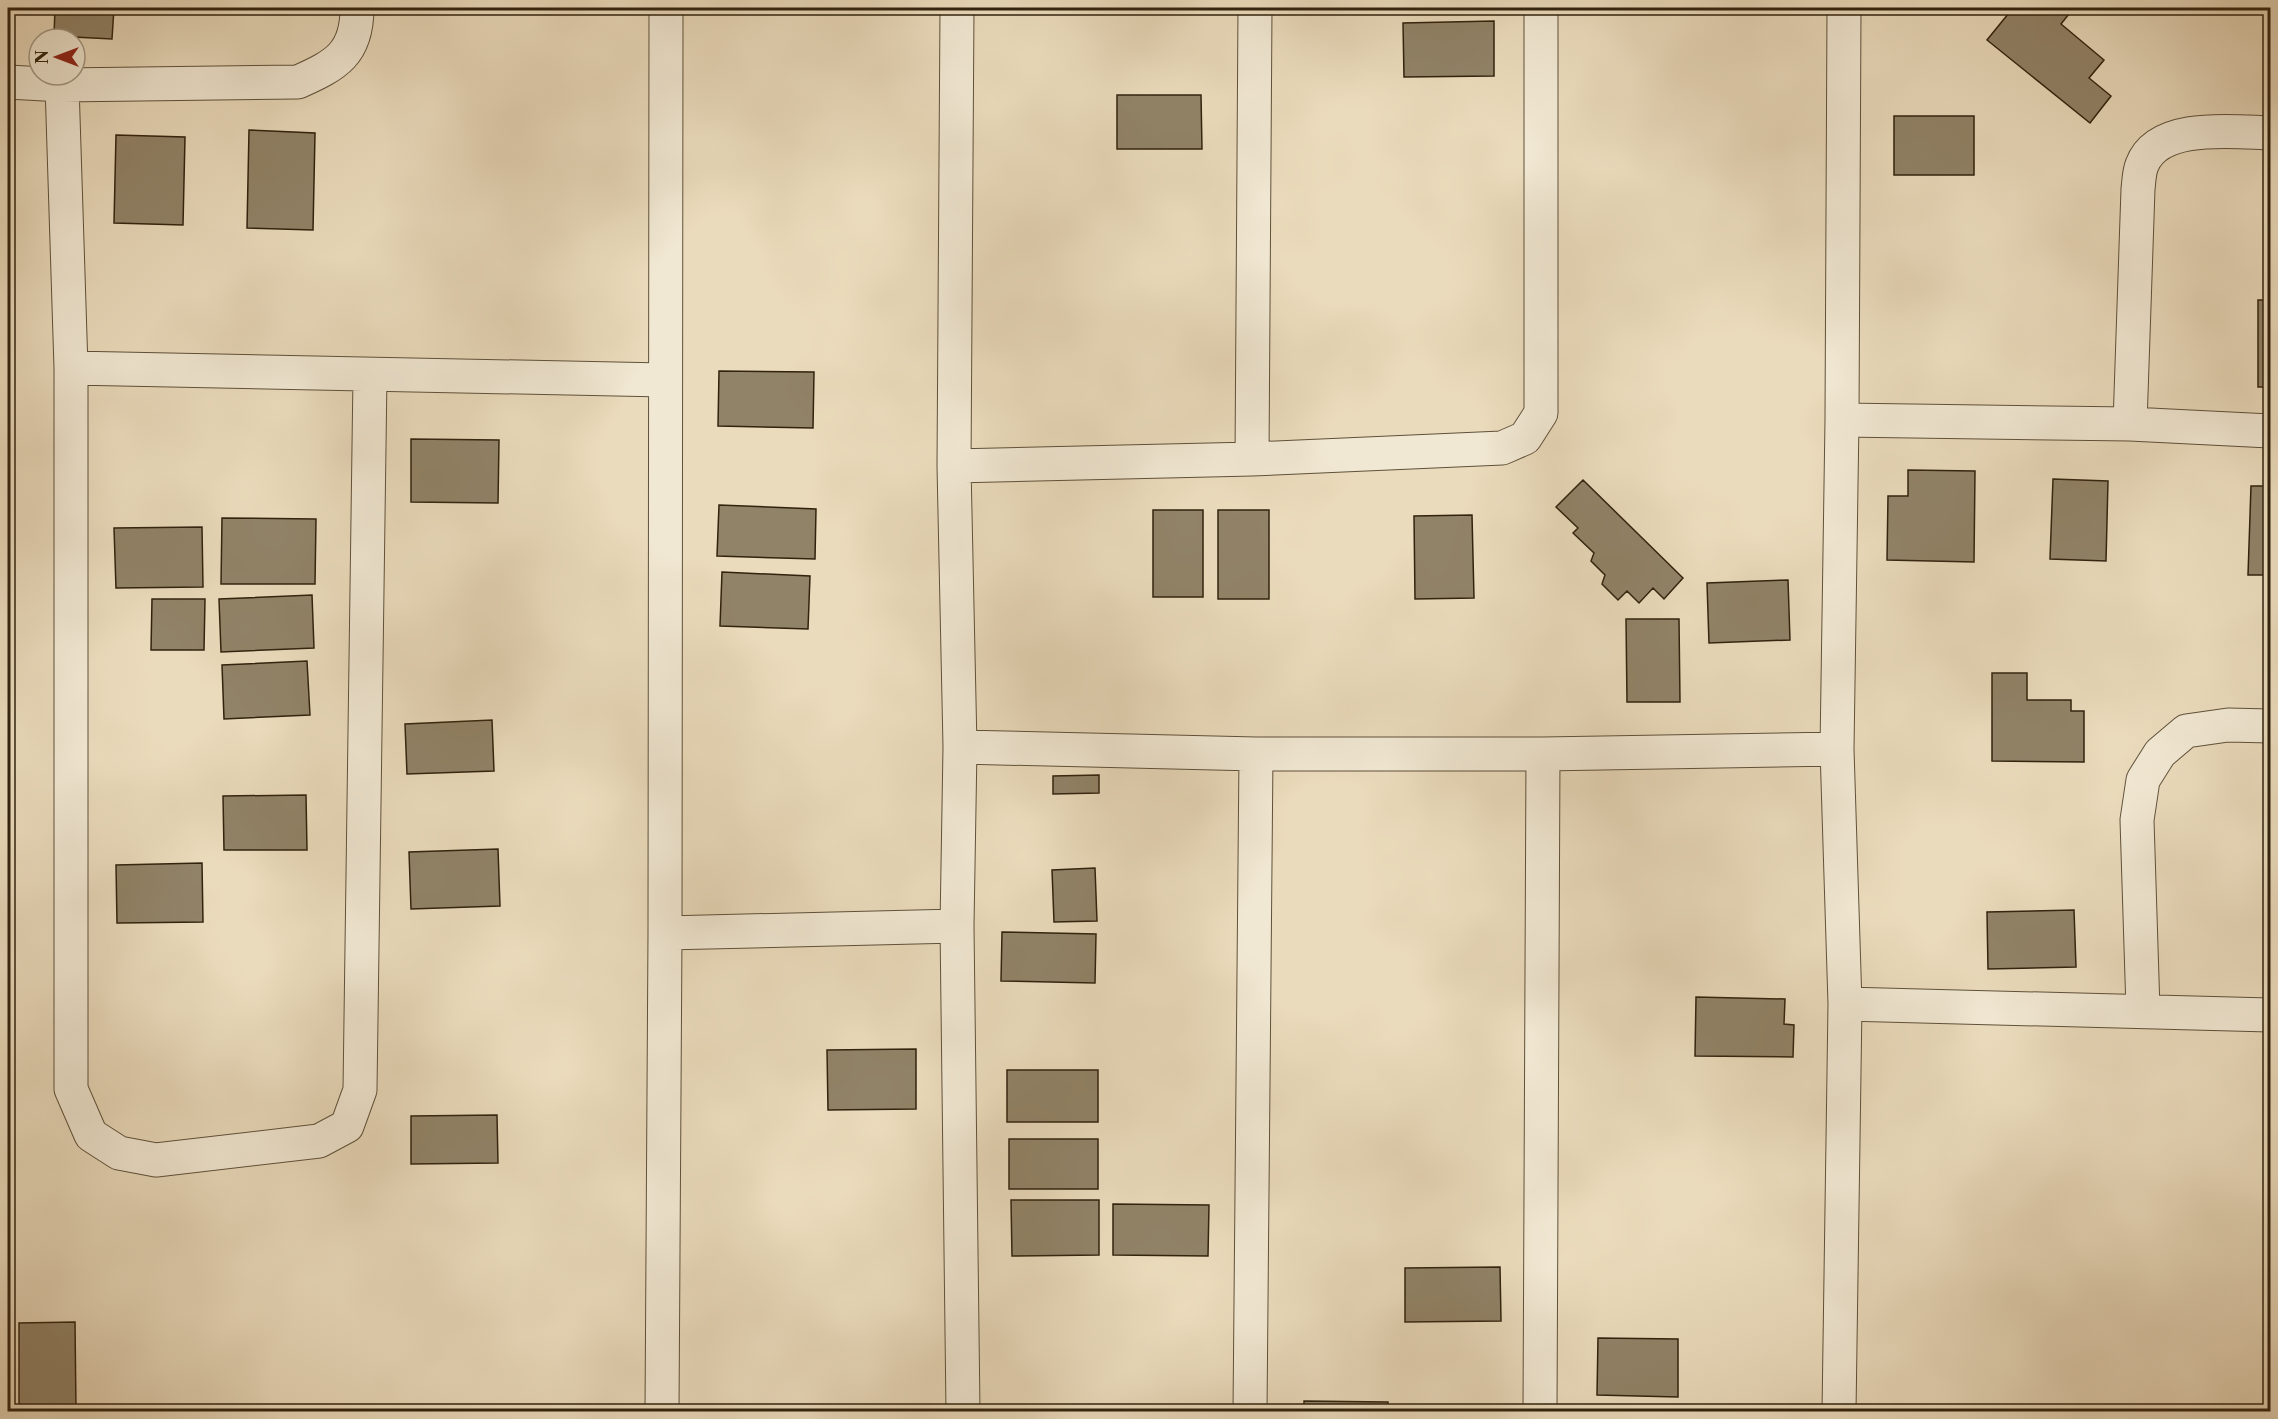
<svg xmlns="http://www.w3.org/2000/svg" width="2278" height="1419" font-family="'Libre Caslon Text',serif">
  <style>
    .building { fill: #918368; stroke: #31230e; stroke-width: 1.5 }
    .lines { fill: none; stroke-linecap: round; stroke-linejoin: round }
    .street-casing { stroke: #5f513a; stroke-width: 35 }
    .street { stroke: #f1e8d3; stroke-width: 33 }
  </style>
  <rect width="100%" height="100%" fill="#eadbbc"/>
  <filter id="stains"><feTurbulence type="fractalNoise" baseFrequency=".00333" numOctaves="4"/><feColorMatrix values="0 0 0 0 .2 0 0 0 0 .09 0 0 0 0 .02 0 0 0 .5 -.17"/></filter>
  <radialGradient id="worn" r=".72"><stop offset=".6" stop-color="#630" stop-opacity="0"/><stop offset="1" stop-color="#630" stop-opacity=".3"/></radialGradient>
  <path class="building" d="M55,8H114L112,39L54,36Z
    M2013,8H2061L2069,14L2061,24L2104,60L2089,78L2111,96L2090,123L1987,40Z
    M1494,21V76L1404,77L1403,23Z
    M1117,95H1201L1202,149H1117Z
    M1894,116H1974V175H1894Z
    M249,130L315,133L313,230L247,228Z
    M116,135L185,137L183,225L114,223Z
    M2258,300H2270V387H2258Z
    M719,371L814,372L813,428L718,426Z
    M411,439L499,440L498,503L411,502Z
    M1908,470L1975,471L1974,562L1887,560L1888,496H1908Z
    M2053,479L2108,481L2106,561L2050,559Z
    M1583,480L1683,578L1664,599L1653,588L1639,603L1627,591L1618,600L1602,584L1605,575L1591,561L1594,553L1573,533L1578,528L1556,507Z
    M2251,486H2270V575H2248Z
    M719,505L816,509L815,559L717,556Z
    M1153,510H1203V597H1153Z
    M1218,510H1269V599H1218Z
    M1472,515L1474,598L1415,599L1414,516Z
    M222,518L316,519L315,584H221Z
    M202,527L203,587L116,588L114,528Z
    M722,572L810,576L808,629L720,626Z
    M1788,580L1790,640L1709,643L1707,583Z
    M312,595L314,648L221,652L219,599Z
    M152,599H205L204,650H151Z
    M1626,619H1679L1680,702H1627Z
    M307,661L310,715L224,719L222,665Z
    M1992,673H2027V700H2071V711H2084V762L1992,761Z
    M492,720L494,771L407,774L405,724Z
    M1099,775V793L1053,794V776Z
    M306,795L307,850H224L223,796Z
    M498,849L500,906L411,909L409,852Z
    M202,863L203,922L117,923L116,865Z
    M1095,868L1097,921L1054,922L1052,870Z
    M2074,910L2076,967L1988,969L1987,912Z
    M1002,932L1096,934L1095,983L1001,981Z
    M1696,997L1785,999L1784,1024L1794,1025L1793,1057L1695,1056Z
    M916,1049V1109L828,1110L827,1050Z
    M1007,1070H1098V1122H1007Z
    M497,1115L498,1163L411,1164V1116Z
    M1009,1139H1098V1189H1009Z
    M1011,1200H1099V1255L1012,1256Z
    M1113,1204L1209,1205L1208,1256L1113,1255Z
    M1500,1267L1501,1321L1405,1322V1268Z
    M75,1322L76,1411H19V1323Z
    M1598,1338L1678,1339V1397L1597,1395Z
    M1304,1401L1388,1402V1412H1304Z"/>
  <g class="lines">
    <g class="street-casing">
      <path id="street" d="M957,8L954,466L960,747L957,926L963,1412
        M8,82L62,85L298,82C336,65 357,54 357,8
        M62,85L71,368V1089L91,1135L119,1153L156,1160L319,1141L347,1126L360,1090L370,375
        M71,368L664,380
        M1842,420L2130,424L2270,431
        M2130,424L2138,189C2139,181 2139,172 2142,165C2158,122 2234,132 2270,133
        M1252,459L1255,8
        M954,466L1252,459L1502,448L1525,438L1541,413V8
        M960,747L1256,754H1543L1837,749
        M665,933L957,926
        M1845,1004L2270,1015
        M2143,1010L2137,820L2143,780L2160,753L2186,731L2228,725L2270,726
        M662,1412L665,933L666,8
        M1250,1412L1256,754
        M1540,1412L1543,754
        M1839,1412L1845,1004L1837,749L1842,420L1844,8"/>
    </g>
    <use href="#street" class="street"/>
  </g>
  <rect width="2278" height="1419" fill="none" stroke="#eadbbc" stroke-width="30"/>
  <rect x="9" y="9" width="2260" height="1401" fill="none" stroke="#31230e" stroke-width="3"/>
  <rect x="15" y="15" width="2248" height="1389" fill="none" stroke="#31230e" stroke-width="1.5"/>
  <g transform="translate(57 57) rotate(270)"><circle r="28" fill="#f1e8d3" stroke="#a49984" stroke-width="1.5"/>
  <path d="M0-4.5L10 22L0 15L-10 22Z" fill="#8f2418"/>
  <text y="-9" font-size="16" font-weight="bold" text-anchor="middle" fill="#31230e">N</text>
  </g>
  <rect width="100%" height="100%" filter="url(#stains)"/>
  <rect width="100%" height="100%" fill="url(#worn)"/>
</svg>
